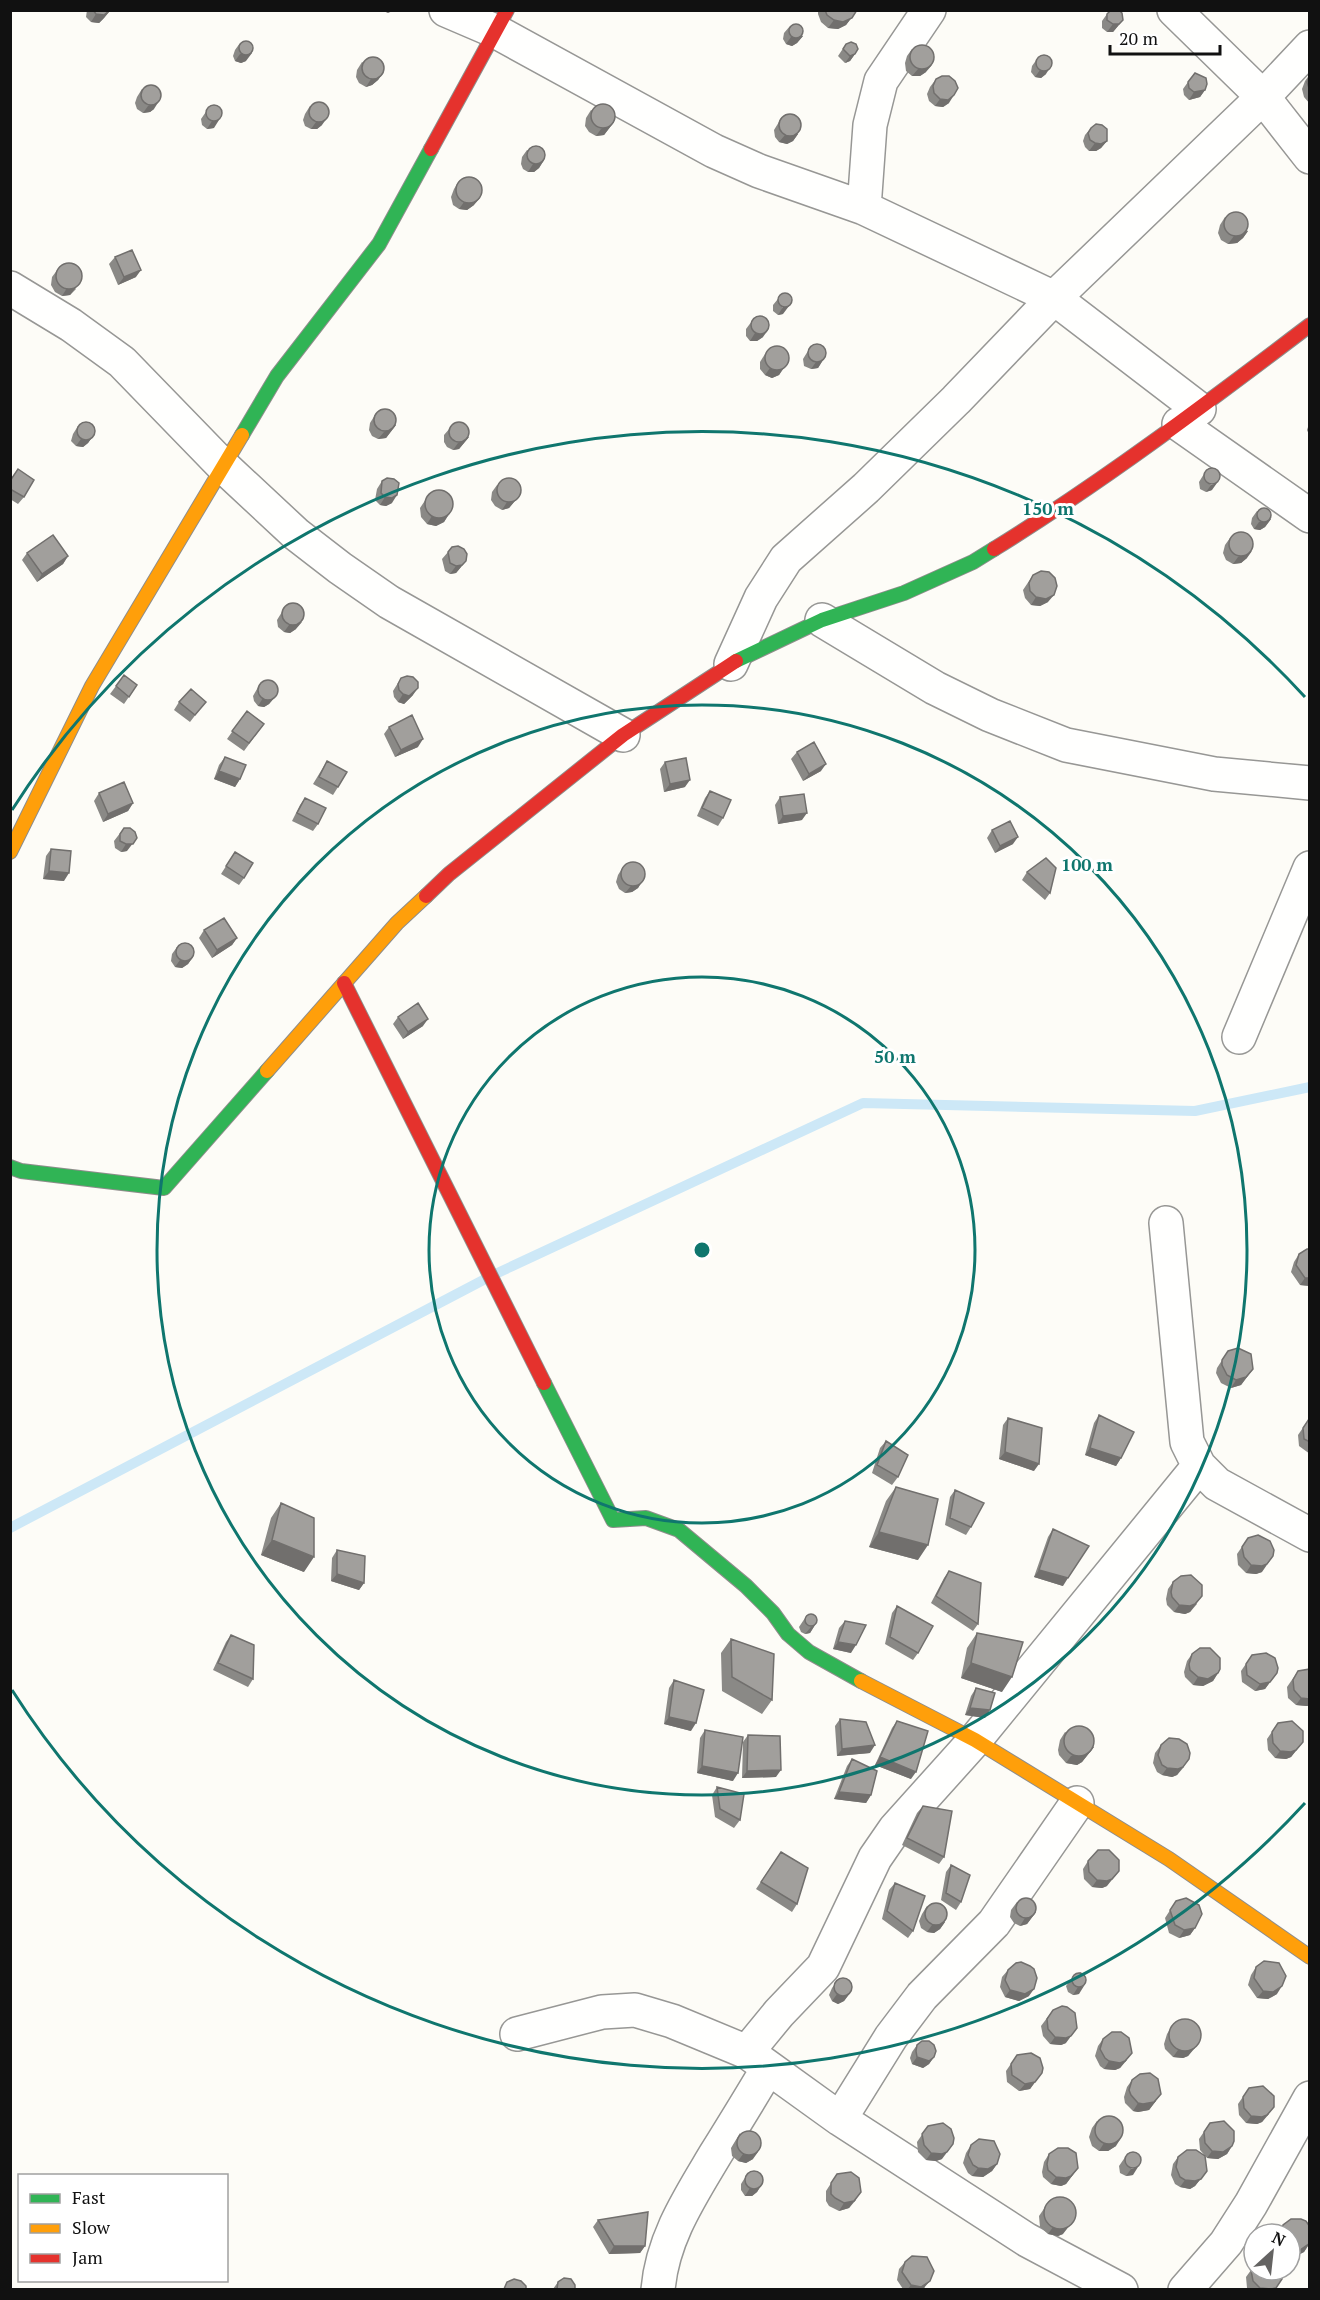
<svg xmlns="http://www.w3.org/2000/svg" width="1320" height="2300" font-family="'PT Serif',serif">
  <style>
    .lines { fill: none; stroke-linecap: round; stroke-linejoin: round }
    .stream { stroke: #cde8f7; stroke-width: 10 }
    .street-casing { stroke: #979795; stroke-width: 36 }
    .fast-casing { stroke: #8e8d8b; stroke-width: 16 }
    .slow-casing { stroke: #8e8d8b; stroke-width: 16 }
    .jam-casing { stroke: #8e8d8b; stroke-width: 16 }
    .street { stroke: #fffffe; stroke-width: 33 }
    .fast { stroke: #30b455; stroke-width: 14 }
    .slow { stroke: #ff9f0a; stroke-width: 14 }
    .jam { stroke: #e5322d; stroke-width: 14 }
    .wall { fill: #8a8986 }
    .shaded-wall { fill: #716f6d }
    .building { fill: #a19f9c; stroke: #716f6d; stroke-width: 1.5 }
    .ring { fill: none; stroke: #0f766e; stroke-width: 3 }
    .centre { fill: #0f766e; stroke: #fff; stroke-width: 3 }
    .ring-label { font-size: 18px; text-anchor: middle; font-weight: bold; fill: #0f766e; stroke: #fff; stroke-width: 6; stroke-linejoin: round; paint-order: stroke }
  </style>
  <rect width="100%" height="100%" fill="#fdfcf7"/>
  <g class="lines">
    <path class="stream" d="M10,1528L491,1276L863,1103L1195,1111L1310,1087"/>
    <g class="street-casing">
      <path id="street" d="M446,10L495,31L714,151L759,171L864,208L1054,298L1199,409
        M1174,10L1263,97L1310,157
        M864,208L870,125L881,81L929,10
        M10,288L71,325L122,362L223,466L296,534L340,568L389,602L623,735
        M1179,424L1310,516
        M822,620L935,688L990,715L1066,745L1214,774L1310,783
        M731,664L761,598L786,559L866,488L956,400L1054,298L1263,97L1310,47
        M1239,1037L1310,868
        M1166,1223L1187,1442L1199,1466L1217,1484L1310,1535
        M517,2034L602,2012L635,2010L672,2021L747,2052L840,2119L1027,2240L1121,2290
        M747,2052L779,2013L823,1967L875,1858L895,1829L975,1740L1199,1466
        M840,2119L891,2037L922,1996L994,1923L1077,1803
        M658,2290C662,2239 690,2197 715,2155C733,2126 751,2097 768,2068
        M1185,2290L1226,2243L1251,2204L1310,2098"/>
    </g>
    <g class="fast-casing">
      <path id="fast" d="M242,435L277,376L379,244L431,149
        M736,661L822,620L904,593L973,562L994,549
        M10,1167L21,1171L164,1188L267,1071
        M544,1383L613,1520L646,1518L679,1530L746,1586L773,1613L788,1634L809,1652L861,1681"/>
    </g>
    <g class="slow-casing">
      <path id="slow" d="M10,852L92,686L242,435
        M267,1071L397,923L426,896
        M861,1681L975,1740L1169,1859L1310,1957"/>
    </g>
    <g class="jam-casing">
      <path id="jam" d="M431,149L507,10
        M994,549C1104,481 1207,403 1310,325
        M426,896L449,874L623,735L736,661
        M344,983L544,1383"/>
    </g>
    <use href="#street" class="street"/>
    <use href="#fast" class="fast"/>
    <use href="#slow" class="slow"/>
    <use href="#jam" class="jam"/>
  </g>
  <path class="wall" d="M87,10H110L104,18L99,23L91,22L86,17Z
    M818,10H857L846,25L838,29L828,28L821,22L818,14Z
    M1107,14L1123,20L1113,32H1107L1102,28V21Z
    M790,26L803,36L797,43L792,46L786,44L783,39L784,33Z
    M240,43L246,61L241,63L235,61L233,56L235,50Z
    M846,44L855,54L850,61L845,63L838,56Z
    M912,49L926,72L920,76H912L906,71L905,63L907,56Z
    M1037,59L1046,74L1041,78L1035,77L1031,72L1032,66Z
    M362,62L383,73L378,80L372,85L366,87L359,83L356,77L357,70Z
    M1310,74V104L1304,97L1302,89L1305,81Z
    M936,79L949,103L943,107L935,106L929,101L927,94L930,87Z
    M1188,82L1205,90L1200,97L1189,100L1184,95L1183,89Z
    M142,89L154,109L150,112L143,113L137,109L135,103L137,97Z
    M210,106L214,128L207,129L202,125L201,119Z
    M310,106L322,125L317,129H311L305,126L303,120L305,114Z
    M591,110L614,122L604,135L596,136L589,132L585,126L586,118Z
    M782,117L798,134L793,141L787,144L779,142L775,137L774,130Z
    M1091,128L1107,141L1101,148L1096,151H1089L1085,147L1083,141L1085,135Z
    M527,150L544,160L539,168L534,172H528L523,169L521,164L522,157Z
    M459,181L474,205L467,210L459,209L453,205L451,197L454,189Z
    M1225,217L1248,231L1243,238L1237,243L1228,244L1221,240L1218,233L1220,225Z
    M115,257L136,277L118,285L109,264Z
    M58,269L76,289L70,295L62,296L55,292L51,285L52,277Z
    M782,294L783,314L778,315L773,311V305Z
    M752,321L763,337L757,341H750L746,336V329Z
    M811,346L823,360L818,368L811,369L804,366L803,359Z
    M765,354L789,361L779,375L772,378L765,375L760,369V362Z
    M375,415L396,425L386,438L378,439L372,436L369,430L370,423Z
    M1310,421V437L1307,430Z
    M78,426L93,436L88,443L83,447L76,446L71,441L73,434Z
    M450,428L469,437L459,449L453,450L447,447L444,442V435Z
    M18,469L24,497L18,504L10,499V480Z
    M1207,469L1212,490L1206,492L1200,489L1199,482Z
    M382,481L392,503L386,506L380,505L375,500L377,489Z
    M497,485L520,495L509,508L502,510L495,506L491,500L492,492Z
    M430,493L449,514L444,522L436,526L427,524L421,517L420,508Z
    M1257,511L1271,519L1265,527L1260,530L1254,529L1251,524L1252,518Z
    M1230,538L1247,558L1241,563L1233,564L1226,560L1223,553L1225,545Z
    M448,552L466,561L456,573L450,574L445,571L442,559Z
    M27,553L68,556L63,564L37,582L22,560Z
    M1033,575L1048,602L1040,606L1031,605L1025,598L1023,590Z
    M285,607L296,629L290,633L284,632L278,627L277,620Z
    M401,678L413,695L404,704L398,702L394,697L393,691Z
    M261,682L275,697L269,704L264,707L258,706L254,701L253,696Z
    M137,685L124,704L110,694L116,686Z
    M179,702L200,709L190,722L174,710Z
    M247,711L264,724L244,751L227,739Z
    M389,727L418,747L395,757L384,734Z
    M797,752L821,771L803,781L791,759Z
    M225,757L240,779L235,787L214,779L219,765Z
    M327,761L338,787L333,795L313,784Z
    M665,762L685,787L664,792L660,769Z
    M710,791L723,818L718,826L697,816L705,798Z
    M99,793L133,803L128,811L103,822L94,801Z
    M780,797L802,820L778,824L775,805Z
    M305,798L318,824L313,831L292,821L300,805Z
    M124,828L127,851L121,852L115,848L114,841Z
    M992,830L1013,844L995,853L987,838Z
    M51,849L64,881L43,879L46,856Z
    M235,852L244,878L239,885L221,874Z
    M623,867L643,880L638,888L632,892L625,893L619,889L616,882L618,875Z
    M1027,872L1050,893L1045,900L1022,880Z
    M204,930L237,938L232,945L212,958L199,938Z
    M177,947L193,957L188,964L182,968L175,967L171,961L172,954Z
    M398,1017L423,1026L403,1039L393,1024Z
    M1299,1254L1310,1286L1300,1285L1291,1272L1294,1262Z
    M1228,1351L1253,1369L1241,1385L1231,1388L1221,1383L1216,1373L1217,1368Z
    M1099,1415L1121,1458L1116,1466L1085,1455L1094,1423Z
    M1008,1418L1034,1471L999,1459L1003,1425Z
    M1309,1419H1310V1454L1299,1446L1298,1435Z
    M886,1441L898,1477L892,1485L872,1473L880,1448Z
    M896,1487L918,1560L869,1547L886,1501Z
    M955,1490L971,1527L966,1535L945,1525L950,1497Z
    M281,1503L304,1572L261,1555L271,1518Z
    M1053,1529L1063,1586L1034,1577L1048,1537Z
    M1248,1538L1262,1572L1256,1574L1246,1573L1238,1565L1237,1554Z
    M337,1550L364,1583L359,1590L331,1581L332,1558Z
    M949,1571L978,1624L973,1631L931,1603L944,1578Z
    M1173,1582L1197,1604L1190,1612L1185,1614L1174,1612L1167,1605L1166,1599L1168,1589Z
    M897,1606L918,1653L913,1660L885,1644L892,1613Z
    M807,1615L815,1625L810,1633L805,1634L801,1632L799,1627Z
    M845,1621L851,1653L833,1649L839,1628Z
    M977,1633L1002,1692L961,1678L967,1648Z
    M231,1635L253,1679L248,1687L213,1670L226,1642Z
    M731,1639L772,1700L762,1714L722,1691L721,1653Z
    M1192,1654L1218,1673L1213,1681L1203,1686L1193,1685L1185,1677L1184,1672L1187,1661Z
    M1252,1655L1277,1673L1265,1689L1255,1691L1242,1682L1241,1671Z
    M1310,1669V1705L1307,1706L1296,1705L1288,1698L1287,1687L1298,1671Z
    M674,1680L691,1731L664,1724L669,1688Z
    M976,1688L985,1718L965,1715L971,1696Z
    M840,1719L870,1753L837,1756L835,1726Z
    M897,1721L911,1779L875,1765L892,1728Z
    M1278,1723L1303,1742L1291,1757L1286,1759L1275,1758L1268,1750L1267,1739Z
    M705,1730L733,1781L697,1773L700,1738Z
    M1065,1732L1094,1747L1082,1762L1077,1765L1066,1763L1059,1755L1058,1750L1060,1740Z
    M748,1735L776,1777L742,1778L743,1742Z
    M1161,1745L1184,1767L1177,1775L1172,1777L1162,1775L1157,1772L1153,1763L1155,1753Z
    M852,1759L871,1795L866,1803L834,1799L847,1766Z
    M717,1787L740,1820L734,1828L715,1817L712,1795Z
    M923,1806L944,1857L939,1864L902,1845L917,1813Z
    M781,1852L797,1904L792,1912L756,1889Z
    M1088,1861L1107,1886L1102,1888L1092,1887L1084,1879L1083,1869Z
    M951,1865L961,1902L956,1910L941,1900L946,1872Z
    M895,1883L913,1931L908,1938L882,1919L889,1890Z
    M1176,1901L1195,1928L1190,1935L1179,1938L1169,1933L1165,1918Z
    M1017,1902L1036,1912L1027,1924L1020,1926L1014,1923L1010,1917L1011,1910Z
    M927,1906L945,1922L940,1929L934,1933L927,1932L921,1928L919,1921L922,1914Z
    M1256,1967L1277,1994L1268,1999L1257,1998L1248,1985L1251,1975Z
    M1008,1970L1029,1996L1019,2001L1005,1997L1000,1987L1002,1977Z
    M1081,1972L1079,1994L1073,1995L1068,1992L1066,1986L1075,1974Z
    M837,1981L850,1993L844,2001L838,2004L832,2001L829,1995L832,1988Z
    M1053,2010L1066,2043L1061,2045L1050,2044L1043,2036L1041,2026Z
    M1172,2026L1195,2048L1188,2056L1183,2058L1173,2057L1165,2049L1164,2044L1167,2034Z
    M1103,2039L1127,2060L1120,2068L1115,2070L1104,2069L1100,2066L1095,2056L1098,2046Z
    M917,2045L934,2057L929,2064L923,2068L912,2064L910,2058L912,2052Z
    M1017,2055L1042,2073L1030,2089L1019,2091L1007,2082L1006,2071Z
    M1132,2080L1156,2101L1149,2110L1138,2112L1133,2111L1125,2103L1124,2097L1127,2087Z
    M1249,2088L1269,2114L1262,2122L1257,2124L1246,2123L1239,2115L1238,2104Z
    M1097,2121L1116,2146L1108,2151H1099L1092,2146L1089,2137L1092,2128Z
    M1210,2123L1232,2146L1227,2154L1218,2159L1207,2158L1200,2150L1199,2139Z
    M928,2126L942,2159L936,2161L926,2160L918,2152L917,2142Z
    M740,2133L753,2159L746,2163L738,2161L732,2156L731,2148Z
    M971,2145L997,2164L992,2171L983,2177L972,2176L968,2173L963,2163L966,2153Z
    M1128,2153L1133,2175L1126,2176L1120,2173L1119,2166Z
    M1049,2154L1078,2168L1066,2184L1061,2186L1051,2184L1043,2177L1042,2172L1044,2162Z
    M1178,2157L1207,2171L1195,2186L1190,2189L1180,2187L1175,2184L1171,2175L1173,2164Z
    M837,2174L856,2200L849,2208L839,2211L829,2206L826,2201V2191Z
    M746,2176L762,2184L757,2192L752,2196H745L741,2190V2184Z
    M1050,2200L1063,2234L1058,2236L1048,2234L1040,2227L1039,2216Z
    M1291,2219H1301L1306,2221L1310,2227V2243L1304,2252L1294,2257H1290V2234H1277L1283,2225Z
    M598,2220L645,2246L640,2253L609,2254L593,2227Z
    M905,2262L925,2288L923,2289H903L897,2280L899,2269Z
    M1254,2266L1282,2279L1275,2289H1249L1247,2288L1246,2277Z
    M558,2282L575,2289H553Z"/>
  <path class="shaded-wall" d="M381,10H395L388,13Z
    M110,11L104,18L99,23L91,22L96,14Z
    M857,11L846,25L838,29L828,28L834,20Z
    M1123,20L1113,32H1107L1113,24Z
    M803,36L797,43L792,46L786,44L791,37Z
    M252,53L246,61L241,63L235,61L240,54Z
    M855,54L850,61L845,63L850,56Z
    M932,65L926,72L920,76H912L918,69Z
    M1051,66L1046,74L1041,78L1035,77L1040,70Z
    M383,73L378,80L372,85L366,87L371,79Z
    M1205,90L1200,97L1189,100L1194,92Z
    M954,95L949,103L943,107L935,106L940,99Z
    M159,101L154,109L150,112L143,113L148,106Z
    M327,118L322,125L317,129H311L316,122Z
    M219,120L214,128L207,129L212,121Z
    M614,122L604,135L596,136L601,129Z
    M798,134L793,141L787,144L779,142L785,135Z
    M1107,141L1101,148L1096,151H1089L1095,143Z
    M544,160L539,168L534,172H528L533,164Z
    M480,198L474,205L467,210L459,209L464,202Z
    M1248,231L1243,238L1237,243L1228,244L1234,236Z
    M141,270L136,277L118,285L124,277Z
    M81,281L70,295L62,296L67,288Z
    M792,302L783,314L778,315L783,307Z
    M768,330L763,337L757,341H750L755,333Z
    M823,360L818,368L811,369L816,362Z
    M784,367L779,375L772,378L765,375L770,368Z
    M396,425L386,438L378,439L384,432Z
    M93,436L88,443L83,447L76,446L81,439Z
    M469,437L459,449L453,450L458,443Z
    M1217,483L1212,490L1206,492L1211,485Z
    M397,495L392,503L386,506L380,505L385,497Z
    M520,495L509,508L502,510L507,502Z
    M449,514L444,522L436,526L427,524L432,516Z
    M1271,519L1265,527L1260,530L1254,529L1259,522Z
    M1252,551L1247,558L1241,563L1233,564L1238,557Z
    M68,556L63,564L37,582L42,574Z
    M466,561L456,573L450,574L456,566Z
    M1054,595L1048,602L1040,606L1031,605L1036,597Z
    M302,622L296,629L290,633L284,632L289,625Z
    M418,688L413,695L404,704L398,702L403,694Z
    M275,697L269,704L264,707L258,706L263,698Z
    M423,739L418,747L395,757L401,750Z
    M826,764L821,771L803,781L809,774Z
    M219,771L240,779L235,787L214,779Z
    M690,780L685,787L664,792L670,784Z
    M133,803L128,811L103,822L108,814Z
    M807,813L802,820L778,824L783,816Z
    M1018,837L1013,844L995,853L1000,846Z
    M137,838L127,851L121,852L126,844Z
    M49,871L69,873L64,881L43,879Z
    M643,880L638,888L632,892L625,893L631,886Z
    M237,938L232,945L212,958L217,950Z
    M193,957L188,964L182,968L175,967L180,960Z
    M428,1019L423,1026L403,1039L408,1032Z
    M1305,1278H1310V1286L1300,1285Z
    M1253,1369L1241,1385L1231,1388L1236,1380Z
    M1090,1448L1121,1458L1116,1466L1085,1455Z
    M1005,1452L1039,1464L1034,1471L999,1459Z
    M879,1532L928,1545L918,1560L869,1547Z
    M272,1540L314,1557L304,1572L261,1555Z
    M1273,1556L1262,1572L1256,1574L1246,1573L1251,1565Z
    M1039,1570L1068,1578L1063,1586L1034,1577Z
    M337,1574L364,1583L359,1590L331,1581Z
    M1202,1596L1190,1612L1185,1614L1174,1612L1179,1605Z
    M815,1625L810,1633L805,1634L811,1627Z
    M838,1642L856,1645L851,1653L833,1649Z
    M971,1663L1012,1677L1002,1692L961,1678Z
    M1218,1673L1213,1681L1203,1686L1193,1685L1198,1677Z
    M1270,1682L1265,1689L1255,1691L1260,1684Z
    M1301,1698L1310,1699V1705L1307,1706L1296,1705Z
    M970,1708L990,1710L985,1718L965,1715Z
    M669,1717L696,1723L691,1731L664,1724Z
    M1303,1742L1291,1757L1286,1759L1275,1758L1280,1751Z
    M875,1745L870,1753L837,1756L842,1749Z
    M1094,1747L1082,1762L1077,1765L1066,1763L1071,1756Z
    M880,1757L916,1772L911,1779L875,1765Z
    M1189,1759L1177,1775L1172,1777L1162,1775L1167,1768Z
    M702,1766L738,1773L733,1781L697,1773Z
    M781,1770L776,1777L742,1778L747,1771Z
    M839,1792L871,1795L866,1803L834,1799Z
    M1119,1871L1107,1886L1102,1888L1092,1887L1097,1880Z
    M1036,1912L1027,1924L1020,1926L1025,1918Z
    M945,1922L940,1929L934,1933L927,1932L932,1925Z
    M1195,1928L1190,1935L1179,1938L1184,1930Z
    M1084,1986L1079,1994L1073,1995L1078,1987Z
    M1282,1986L1277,1994L1268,1999L1257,1998L1263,1991Z
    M1034,1989L1029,1996L1019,2001L1005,1997L1010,1990Z
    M850,1993L844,2001L838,2004L832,2001L837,1994Z
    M1077,2028L1066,2043L1061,2045L1050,2044L1055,2037Z
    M1200,2041L1188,2056L1183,2058L1173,2057L1178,2050Z
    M1132,2053L1120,2068L1115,2070L1104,2069L1109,2061Z
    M917,2057H934L929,2064L923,2068L912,2064Z
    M1035,2082L1030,2089L1019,2091L1025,2084Z
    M1161,2094L1149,2110L1138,2112L1133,2111L1138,2103Z
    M1274,2107L1262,2122L1257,2124L1246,2123L1251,2116Z
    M1121,2138L1116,2146L1108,2151H1099L1104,2143Z
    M1232,2146L1227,2154L1218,2159L1207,2158L1212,2151Z
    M948,2151L942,2159L936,2161L926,2160L931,2153Z
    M758,2152L753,2159L746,2163L738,2161L743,2154Z
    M997,2164L992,2171L983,2177L972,2176L978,2168Z
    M1138,2167L1133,2175L1126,2176L1131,2169Z
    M1078,2168L1066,2184L1061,2186L1051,2184L1056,2177Z
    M1207,2171L1195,2186L1190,2189L1180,2187L1185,2180Z
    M762,2184L757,2192L752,2196H745L750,2188Z
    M861,2192L849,2208L839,2211L844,2203Z
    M1070,2225L1063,2234L1058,2236L1048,2234L1053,2227Z
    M1309,2244L1304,2252L1294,2257H1290V2249Z
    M614,2246H645L640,2253L609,2254Z
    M930,2281L923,2289H908L911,2285Z"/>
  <path class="building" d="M93,10H110L104,15L96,14Z
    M825,10H857L852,18L843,22L834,20L827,15Z
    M1111,10H1119L1122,13L1123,20L1119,24H1113L1107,20V14Z
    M789 31a7 7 0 1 1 14 0a7 7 0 1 1-14 0Z
    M239 48a7 7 0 1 1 14 0a7 7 0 1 1-14 0Z
    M851,42L856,44L858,49L855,54L850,56L843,49L846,44Z
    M910 57a12 12 0 1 1 24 0a12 12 0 1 1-24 0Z
    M1036 63a8 8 0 1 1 16 0a8 8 0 1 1-16 0Z
    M362 68a11 11 0 1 1 22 0a11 11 0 1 1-22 0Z
    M1195,73L1206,78L1207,84L1205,90L1194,92L1189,88L1188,82Z
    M1310,75V91L1307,82Z
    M942,76H949L955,81L958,88L954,95L948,100L940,99L934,93L933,86L936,79Z
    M141 95a10 10 0 1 1 20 0a10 10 0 1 1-20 0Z
    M309 112a10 10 0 1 1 20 0a10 10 0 1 1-20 0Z
    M591 116a12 12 0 1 1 24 0a12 12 0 1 1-24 0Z
    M206 113a8 8 0 1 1 16 0a8 8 0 1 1-16 0Z
    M779 125a11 11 0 1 1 22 0a11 11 0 1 1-22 0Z
    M1096,124L1102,125L1107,129V141L1101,144L1095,143L1090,140L1088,133L1091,128Z
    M527 155a9 9 0 1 1 18 0a9 9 0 1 1-18 0Z
    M456 190a13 13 0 1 1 26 0a13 13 0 1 1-26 0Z
    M1224 224a12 12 0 1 1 24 0a12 12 0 1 1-24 0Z
    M132,250L141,270L124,277L115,257Z
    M56 276a13 13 0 1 1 26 0a13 13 0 1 1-26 0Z
    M778 300a7 7 0 1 1 14 0a7 7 0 1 1-14 0Z
    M751 325a9 9 0 1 1 18 0a9 9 0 1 1-18 0Z
    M808 353a9 9 0 1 1 18 0a9 9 0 1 1-18 0Z
    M765 358a12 12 0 1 1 24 0a12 12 0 1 1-24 0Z
    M374 420a11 11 0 1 1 22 0a11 11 0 1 1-22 0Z
    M449 432a10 10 0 1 1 20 0a10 10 0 1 1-20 0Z
    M77 431a9 9 0 1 1 18 0a9 9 0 1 1-18 0Z
    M1204 476a8 8 0 1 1 16 0a8 8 0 1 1-16 0Z
    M18,469L34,480L24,497L10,489V481Z
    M497 490a12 12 0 1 1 24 0a12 12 0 1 1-24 0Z
    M387,478L394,479L399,483L397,495L392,498L385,497L381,493L382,481Z
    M425 504a14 14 0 1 1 28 0a14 14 0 1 1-28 0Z
    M1257 515a7 7 0 1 1 14 0a7 7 0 1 1-14 0Z
    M1229 544a12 12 0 1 1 24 0a12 12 0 1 1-24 0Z
    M53,535L68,556L42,574L27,553Z
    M458,546L464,549L467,554L466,561L462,565L456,566L450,563L448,552L452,547Z
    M1041,571L1049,572L1055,578L1057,586L1054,595L1046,599L1036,597L1030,591L1029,583L1033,575Z
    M282 614a11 11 0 1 1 22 0a11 11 0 1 1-22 0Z
    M124,675L137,685L129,697L116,686Z
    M407,676L413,677L418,682V688L409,696L403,694L399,690L398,684L401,678Z
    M258 690a10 10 0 1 1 20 0a10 10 0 1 1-20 0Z
    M191,689L206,702L195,715L179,702Z
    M247,711L264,724L249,743L232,731Z
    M412,715L423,739L401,750L389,727Z
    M814,742L826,764L809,774L797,752Z
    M225,757L246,765L240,779L219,771Z
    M686,758L690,780L670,784L665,762Z
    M327,761L347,772L338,787L319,777Z
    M124,782L133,803L108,814L99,793Z
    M710,791L731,800L723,818L702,808Z
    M804,794L807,813L783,816L780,797Z
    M305,798L326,808L318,824L297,813Z
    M1010,821L1018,837L1000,846L992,830Z
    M124,828H130L135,832L137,838L133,844H126L120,841V834Z
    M51,849L71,851L69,873L49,871Z
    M235,852L253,863L244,878L226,866Z
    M1046,858L1056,868L1050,893L1027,872Z
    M621 874a12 12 0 1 1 24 0a12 12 0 1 1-24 0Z
    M224,918L237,938L217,950L204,930Z
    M176 952a9 9 0 1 1 18 0a9 9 0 1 1-18 0Z
    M418,1003L428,1019L408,1032L398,1017Z
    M1307,1249H1310V1278H1305L1296,1265L1299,1254Z
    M1238,1348L1251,1354L1253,1369L1246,1377L1236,1380L1227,1375L1222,1365V1360L1228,1351Z
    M1099,1415L1134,1432L1121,1458L1090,1448Z
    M1008,1418L1042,1428L1039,1464L1005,1452Z
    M1309,1419H1310V1442L1304,1439L1303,1428Z
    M886,1441L908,1455L898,1477L877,1465Z
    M896,1487L938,1499L928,1545L879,1532Z
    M955,1490L984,1503L971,1527L950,1518Z
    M281,1503L314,1518V1557L272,1540Z
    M1053,1529L1089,1546L1068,1578L1039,1570Z
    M1258,1535L1270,1541L1274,1550L1273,1556L1267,1564L1262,1566L1251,1565L1244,1557L1242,1547L1248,1538Z
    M337,1550L365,1556L364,1583L337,1574Z
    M949,1571L981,1583L978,1624L936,1596Z
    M1191,1575L1202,1585V1596L1195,1604L1190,1606L1179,1605L1172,1597L1171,1592L1173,1582L1181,1576Z
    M897,1606L933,1626L918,1653L890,1637Z
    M805 1620a6 6 0 1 1 12 0a6 6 0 1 1-12 0Z
    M845,1621L866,1625L856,1645L838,1642Z
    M977,1633L1023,1642L1012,1677L971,1663Z
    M231,1635L254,1645L253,1679L218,1663Z
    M731,1639L774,1654L772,1700L732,1677Z
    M1200,1648H1210L1220,1658V1669L1218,1673L1208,1679L1198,1677L1190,1670L1189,1664L1192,1654Z
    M1266,1653L1275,1658L1278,1668L1277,1673L1270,1682L1260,1684L1247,1675L1246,1664L1252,1655Z
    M1310,1669V1699L1301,1698L1294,1690L1293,1680L1298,1671Z
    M674,1680L704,1690L696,1723L669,1717Z
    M976,1688L995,1693L990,1710L970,1708Z
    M840,1719L866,1722L875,1745L842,1749Z
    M897,1721L928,1731L916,1772L880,1757Z
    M1292,1721L1303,1731V1742L1296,1750L1291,1752L1280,1751L1273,1743L1272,1732L1278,1723Z
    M1064 1741a15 15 0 1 1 30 0a15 15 0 1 1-30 0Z
    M705,1730L743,1737L738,1773L702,1766Z
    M748,1735L780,1736L781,1770L747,1771Z
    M1169,1738L1179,1739L1187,1744L1190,1753L1189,1759L1183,1767L1178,1769L1167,1768L1162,1765L1158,1755L1161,1745Z
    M852,1759L877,1771L871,1795L839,1792Z
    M717,1787L744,1794L740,1820L720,1809Z
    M923,1806L952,1811L944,1857L907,1838Z
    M1098,1850H1109L1119,1860V1871L1112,1879L1107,1881L1097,1880L1089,1872L1088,1861Z
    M781,1852L808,1868L797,1904L761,1882Z
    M951,1865L970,1875L961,1902L946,1893Z
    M895,1883L925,1896L913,1931L887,1911Z
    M1016 1908a10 10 0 1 1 20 0a10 10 0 1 1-20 0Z
    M1186,1898L1199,1905L1202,1914L1195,1928L1184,1930L1175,1925L1170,1910L1176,1901Z
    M925 1914a11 11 0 1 1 22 0a11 11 0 1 1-22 0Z
    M1264,1961L1279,1963L1286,1976L1282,1986L1273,1992L1263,1991L1254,1978L1256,1967Z
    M1021,1962L1030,1966L1034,1969L1037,1978L1034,1989L1025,1994L1010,1990L1005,1980L1008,1970L1016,1963Z
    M1072 1980a7 7 0 1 1 14 0a7 7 0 1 1-14 0Z
    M834 1987a9 9 0 1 1 18 0a9 9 0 1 1-18 0Z
    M1062,2006L1067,2007L1075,2013L1077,2028L1071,2036L1066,2038L1055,2037L1048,2029L1047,2019L1053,2010Z
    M1169 2035a16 16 0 1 1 32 0a16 16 0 1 1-32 0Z
    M1112,2032H1121L1129,2038L1132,2053L1125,2061L1120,2063L1109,2061L1105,2058L1100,2049L1103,2039Z
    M922,2041H929L934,2045L936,2051L934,2057L929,2061L917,2057L916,2051L917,2045Z
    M1031,2053L1040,2058L1043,2068L1042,2073L1035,2082L1025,2084L1012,2075L1011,2064L1017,2055Z
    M1150,2073L1158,2079L1161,2094L1154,2102L1143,2104L1138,2103L1131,2095L1129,2090L1132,2080L1140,2074Z
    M1263,2086L1274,2096V2107L1267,2115L1262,2117L1251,2116L1244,2108L1243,2097L1249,2088Z
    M1095 2130a14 14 0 1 1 28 0a14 14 0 1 1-28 0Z
    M1224,2121L1234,2131V2141L1232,2146L1223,2152L1212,2151L1205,2143L1204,2132L1210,2123Z
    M943,2123L951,2129L954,2138L953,2144L947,2152L942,2154L931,2153L924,2145L922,2134L928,2126Z
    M737 2143a12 12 0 1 1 24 0a12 12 0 1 1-24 0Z
    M979,2139L994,2141L1000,2154L997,2164L988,2169L978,2168L973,2165L968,2155L971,2145Z
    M1058,2148H1068L1076,2153L1078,2168L1071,2176L1066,2178L1056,2177L1048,2170L1047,2164L1049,2154Z
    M1187,2150H1196L1205,2156L1207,2171L1201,2179L1195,2181L1185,2180L1180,2177L1176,2167L1178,2157Z
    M1125 2160a8 8 0 1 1 16 0a8 8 0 1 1-16 0Z
    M745 2180a9 9 0 1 1 18 0a9 9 0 1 1-18 0Z
    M851,2172L859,2178L861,2192L854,2201L844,2203L835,2198L831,2194V2183L837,2174Z
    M1044 2213a16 16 0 1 1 32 0a16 16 0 1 1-32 0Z
    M648,2212L645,2246H614L598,2220Z
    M1291,2219H1301L1306,2221L1310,2227V2243L1300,2250L1290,2249V2234H1281L1283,2225Z
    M912,2256L927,2257L934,2271L930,2281L921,2287L911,2285L902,2272L905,2262Z
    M1254,2266V2270H1282V2279L1276,2288L1271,2289L1260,2288L1253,2281L1251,2270Z
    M564,2278L571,2279L575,2285V2289H557L558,2282Z
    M514,2279L521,2281L526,2286V2289H504L507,2282Z"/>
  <g class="ring">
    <circle cx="702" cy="1250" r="273"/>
    <circle cx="702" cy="1250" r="545"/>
    <path d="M1305 1803A818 818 0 0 1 12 1690M12 810A818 818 0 0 1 1305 697"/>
  </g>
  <circle cx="702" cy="1250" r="9" class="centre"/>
  <g class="ring-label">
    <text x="1048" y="515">150 m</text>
    <text x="1087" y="871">100 m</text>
    <text x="895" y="1063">50 m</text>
  </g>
  <rect width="1320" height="2300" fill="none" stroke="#111111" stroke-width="24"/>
  <rect x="18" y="2174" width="210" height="108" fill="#ffffff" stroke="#a0a0a0" stroke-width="1.5"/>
  <rect x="30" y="2194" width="30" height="9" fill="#30b455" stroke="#a0a0a0" stroke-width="1.5"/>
  <text x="72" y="2204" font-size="18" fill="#111111">Fast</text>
  <rect x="30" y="2224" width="30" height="9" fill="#ff9f0a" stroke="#a0a0a0" stroke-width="1.5"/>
  <text x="72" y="2234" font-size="18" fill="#111111">Slow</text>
  <rect x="30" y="2254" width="30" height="9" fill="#e5322d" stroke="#a0a0a0" stroke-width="1.5"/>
  <text x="72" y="2264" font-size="18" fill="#111111">Jam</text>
  <g transform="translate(1272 2252) rotate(27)"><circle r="28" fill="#ffffff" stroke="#a0a0a0" stroke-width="1.5"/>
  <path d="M0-4.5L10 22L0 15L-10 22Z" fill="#646362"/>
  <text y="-9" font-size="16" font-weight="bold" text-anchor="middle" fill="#111111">N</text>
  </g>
  <path d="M1110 45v9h110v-9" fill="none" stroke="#111111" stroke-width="3"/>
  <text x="1119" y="45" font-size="18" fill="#111111" stroke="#ffffff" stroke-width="4.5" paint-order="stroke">20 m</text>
</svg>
